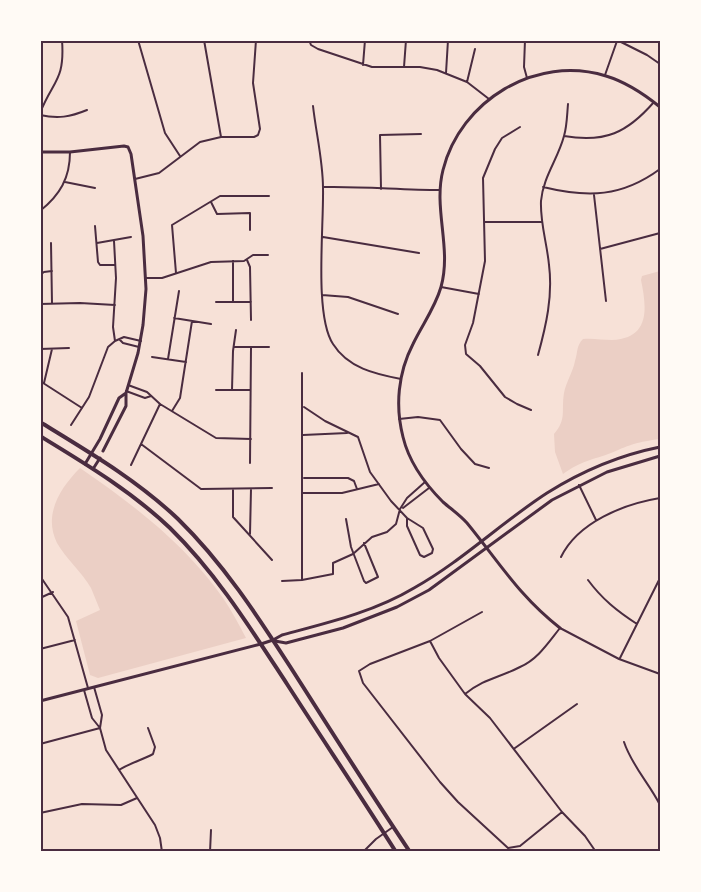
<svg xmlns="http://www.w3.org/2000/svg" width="701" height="892" font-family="'Zilla Slab',serif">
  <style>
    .green { fill: #ebcfc5 }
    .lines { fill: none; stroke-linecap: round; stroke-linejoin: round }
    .minor { stroke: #4a2c40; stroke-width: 2 }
    .tertiary { stroke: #4a2c40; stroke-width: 3 }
    .secondary { stroke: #4a2c40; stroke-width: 3 }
    .primary { stroke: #4a2c40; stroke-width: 4 }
    .neatline { fill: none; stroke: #4a2c40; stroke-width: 2 }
  </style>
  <rect width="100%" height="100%" fill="#f7e1d7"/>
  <path class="green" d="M660,271V439C637,442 632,444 611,453C592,460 581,461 563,474L555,452L554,434C567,419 561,411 564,393C566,382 573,372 575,361C578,352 576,346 583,339C593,338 602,340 612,340C650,338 647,309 641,280L642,276Z
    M80,468C134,505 185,544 223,598C232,611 239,625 246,638L98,678L90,675L76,621L100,610C97,603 94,595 91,588C82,572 66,559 57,543C43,515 60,488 80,468Z"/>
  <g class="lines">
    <path class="minor" d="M138,40L165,133L180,156
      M204,40L221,137
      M309,40L311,45L318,49L372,67H420L437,70L467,82L489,99
      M525,40L524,67L527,78
      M617,40L647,55L660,64
      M363,65L365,40
      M404,67L406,40
      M446,73L448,40
      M605,75L617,41
      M467,82L475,49
      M313,106C316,133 323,161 323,188C324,226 314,315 333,344C348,368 375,374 401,379
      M40,113C53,80 65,81 62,40
      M40,115C58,119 70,117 87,110
      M520,127L502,138L495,149L483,178L485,261L473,323L465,345L466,354L480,366L505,397L517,404L531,410
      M564,136C605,143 627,133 654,102
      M135,179L159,173L200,142L221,137H254L258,135L260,129L253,83L256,40
      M65,182L95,188
      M323,187C362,186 401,190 440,190
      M543,187C588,198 622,197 660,169
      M381,189L380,135L421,134
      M594,195L606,301
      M211,202L217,214L250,213V230
      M40,211C60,195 70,178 70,152
      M484,222H541
      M95,226L98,262L100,265H115
      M323,237L419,253
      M51,243L52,303
      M97,243L131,237
      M600,249L660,233
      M247,260L250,267L251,320
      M176,273L172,225L220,196H269
      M40,275L44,272L52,271
      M146,278H162L211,262L244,261L253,255H268
      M441,287L479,294
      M322,295L348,297L398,314
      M216,302H251
      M233,302V261
      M40,304L80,303L115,305
      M174,318L211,324
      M120,340L123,343L139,347
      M115,341L124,337L141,341
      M234,347H269
      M40,349L69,348
      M538,355C546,326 553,296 549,265C547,243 540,223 541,201C543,177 558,159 564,136C567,126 567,115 568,104
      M152,357L186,362
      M168,359L179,291
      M40,381L82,408
      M44,383L52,349
      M128,385L147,392L160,404L216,438L251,439
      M216,390H250
      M232,390L233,351L236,330
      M126,391L145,398L151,396
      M304,407L325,421L358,437L370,472L391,501L407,518L423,528L433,549L432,553L424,557L420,555L407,526V518
      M172,411L180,398L192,321
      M399,419L418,417L440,420L461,449L475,464L489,468
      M71,425L89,397L108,347L115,341L113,327L116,278L114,241
      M303,435L347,433
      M141,444L201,489L272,488
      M250,463L251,347
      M131,465L160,404
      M304,478H348L354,481L357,489
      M579,485L596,520
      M233,489V517L272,560
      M302,493H342L379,484
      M403,508L429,488
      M346,519L351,547L364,581L366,583L378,577L364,543
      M250,534L251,489
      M561,557C578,522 624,504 660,498
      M40,576L68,617L88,688
      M302,580V373
      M588,580C602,599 617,611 637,624
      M282,581L302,580L333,574V563L353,554L372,537L387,532L396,524L400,509L407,498L425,482
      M40,598L53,592
      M482,612L430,641L370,664L359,671L363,683L440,782L458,802L508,848L520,846L562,812
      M430,641L439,658L465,694L490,718L562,812L585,836L596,852
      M40,649L75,640
      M620,658L660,578
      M94,687L102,715L100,728
      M84,690L92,718L100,728L106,750L155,825L160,838L162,852
      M465,694C485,678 499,678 520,667C538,659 548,643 560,628L619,659L660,674
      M624,742C632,766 649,783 660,805
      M40,744L100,728
      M515,748L577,704
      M119,770C130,763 142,760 153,754L155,747L148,728
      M40,813L82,804L121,805L137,798
      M210,852L211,830
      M363,852L376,839L393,827"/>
    <path class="tertiary" d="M40,152H70L124,146L128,147L131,154L143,236L146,289L143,325L138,353L126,393V406L103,451
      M85,464L100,439L119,398L126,393
      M93,469L100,458
      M560,628C519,596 499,562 467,523C460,515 451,509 443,502C425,484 409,462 403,437C395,406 398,373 413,344C422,325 435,308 441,287C452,248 433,209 443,170C460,101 536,54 606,76C626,82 644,94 660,107"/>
    <path class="secondary" d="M275,641L286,643L343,628L397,607L429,590L552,500L607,472L660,456
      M40,701L261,644L273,640L282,635C327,623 374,612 414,588C462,561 502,522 547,493C582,471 620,455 660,447"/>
    <path class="primary" d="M40,422C89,452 137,480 178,519C223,563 257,615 291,668C330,729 369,791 410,852
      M40,436C86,464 131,491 170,528C217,574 251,629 287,684C323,740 360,795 396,852"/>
  </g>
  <rect width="701" height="892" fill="none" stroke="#fffaf5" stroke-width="84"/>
  <rect x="42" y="42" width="617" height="808" class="neatline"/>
</svg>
